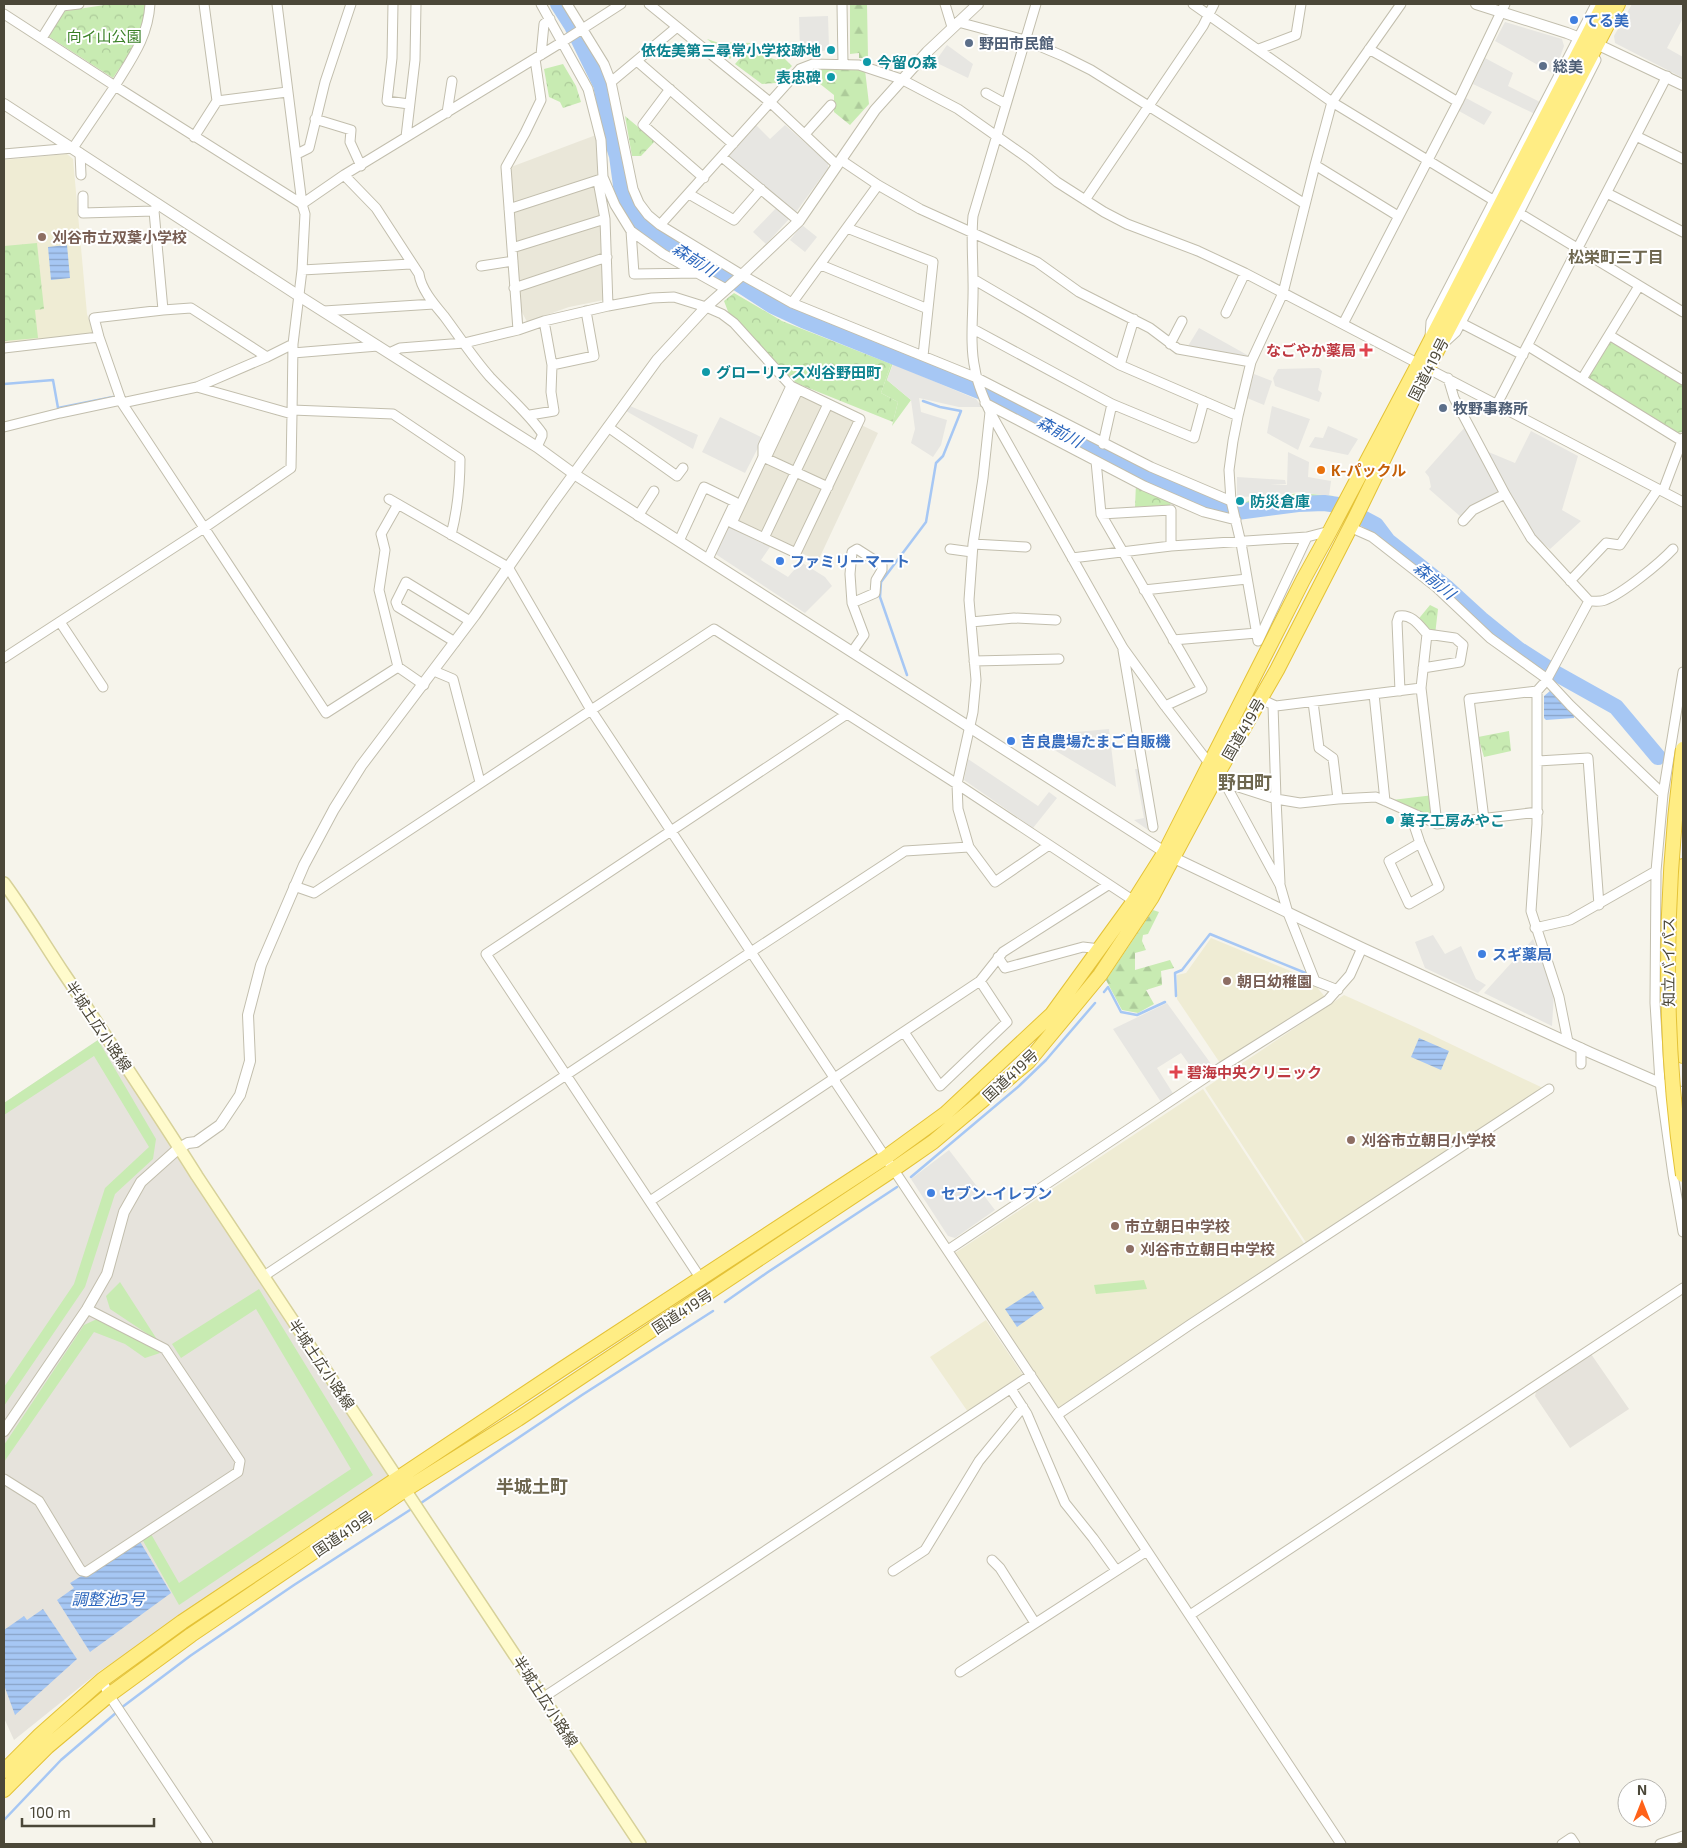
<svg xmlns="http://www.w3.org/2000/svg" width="1687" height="1848" font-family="'Exo 2','Noto Sans JP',sans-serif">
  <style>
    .residential { fill: #eae7d9 }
    .industrial { fill: #e6e3dc }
    .education { fill: #efecd4 }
    .green { fill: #c8ebb2 }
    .forest { fill: url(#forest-firs) }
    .park { fill: url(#park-crowns) }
    .parking { fill: #e7e6e2 }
    .water { fill: url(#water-rules) }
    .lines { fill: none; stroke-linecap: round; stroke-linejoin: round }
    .stream { stroke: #a6c7f4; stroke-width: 2.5 }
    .river { stroke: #a6c7f4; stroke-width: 16 }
    .minor-casing { stroke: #c2bead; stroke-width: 11 }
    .tertiary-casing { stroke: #c2bead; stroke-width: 12 }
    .secondary-casing { stroke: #d7d199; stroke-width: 14 }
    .trunk-casing { stroke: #e4c236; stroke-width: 16 }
    .minor { stroke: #fff; stroke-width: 9 }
    .tertiary { stroke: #fff; stroke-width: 10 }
    .secondary { stroke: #fffbcc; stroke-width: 11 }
    .trunk { stroke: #ffed84; stroke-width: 14 }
    .trunk-bridge-casing { stroke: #e4c236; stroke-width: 16; stroke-linecap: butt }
    .trunk-bridge { stroke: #ffed84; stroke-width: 14 }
    .shop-dot { fill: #3f7fe0; stroke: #fff; stroke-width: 2 }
    .service-dot { fill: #5c6f8a; stroke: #fff; stroke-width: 2 }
    .culture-dot { fill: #0f9aa8; stroke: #fff; stroke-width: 2 }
    .education-dot { fill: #8d6e63; stroke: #fff; stroke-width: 2 }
    .health-dot { fill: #e0444e; stroke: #fff; stroke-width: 2 }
    .food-dot { fill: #e8710a; stroke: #fff; stroke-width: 2 }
    .labels { text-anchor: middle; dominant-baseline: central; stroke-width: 4; stroke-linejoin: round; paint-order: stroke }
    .shop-label { font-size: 15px; font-weight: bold; fill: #366cbe; stroke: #fff; text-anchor: start }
    .park-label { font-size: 15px; fill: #3a8027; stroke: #fff }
    .service-label { font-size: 15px; font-weight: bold; fill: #4e5e75; stroke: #fff; text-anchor: start }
    .culture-label { font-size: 15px; font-weight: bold; fill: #0d838f; stroke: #fff; text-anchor: start }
    .education-label { font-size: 15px; font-weight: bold; fill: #785e54; stroke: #fff; text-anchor: start }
    .health-label { font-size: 15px; font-weight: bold; fill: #be3a42; stroke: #fff; text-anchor: end }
    .street-label { font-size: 15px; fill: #4b4738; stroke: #fff }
    .food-label { font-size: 15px; font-weight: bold; fill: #c56008; stroke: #fff; text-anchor: start }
    .neighbourhood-label { font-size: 16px; font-weight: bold; fill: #6e674f; stroke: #fff }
    .water-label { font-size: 16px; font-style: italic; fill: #2b66bd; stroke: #fff }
    .quarter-label { font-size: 18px; font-weight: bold; fill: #6e674f; stroke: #fff }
  </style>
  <defs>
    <pattern id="forest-firs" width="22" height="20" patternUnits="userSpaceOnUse" patternTransform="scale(1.25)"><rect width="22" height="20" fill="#c8ebb2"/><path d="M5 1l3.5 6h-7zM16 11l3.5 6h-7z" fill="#adcb9a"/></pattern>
    <pattern id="park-crowns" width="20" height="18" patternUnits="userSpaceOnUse" patternTransform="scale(1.25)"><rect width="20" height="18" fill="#c8ebb2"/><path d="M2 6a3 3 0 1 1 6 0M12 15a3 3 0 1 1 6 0" fill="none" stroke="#adcb9a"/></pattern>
    <pattern id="water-rules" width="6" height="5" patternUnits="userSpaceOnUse" patternTransform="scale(1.25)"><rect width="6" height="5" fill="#a6c7f4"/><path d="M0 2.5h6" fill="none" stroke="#89a3c7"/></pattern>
  </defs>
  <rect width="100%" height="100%" fill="#f6f4eb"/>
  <path class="residential" d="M596,135L601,171L597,177L593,178L601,227L604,300L569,307L527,322L521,310L511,167Z
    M798,395L878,433L818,561L736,521Z"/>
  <path class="industrial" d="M98,1040L170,1132L391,1477L100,1671L14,1740L4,1718V1103Z
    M1591,1354L1629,1409L1570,1448L1535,1396L1536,1392Z"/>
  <path class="education" d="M67,154L73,159L87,314L93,332L92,337L4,345V160Z
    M1211,938L1310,979L1326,998L1220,1063L1177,999V975L1186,973Z
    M1344,995L1415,1027L1543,1088L1307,1244L1205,1088Z
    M1203,1089L1305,1245L1058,1408L955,1253Z
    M986,1320L1023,1375L968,1412L930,1357Z"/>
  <path class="green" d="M707,39L716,42L751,43L740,50L730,59Z
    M893,363L887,380L911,400L892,426L898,402L881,393L891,364Z
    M1299,493L1334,496L1327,502L1297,503L1246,510L1241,505L1250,500Z
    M98,1040L156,1139L153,1159L115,1194L85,1287L4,1406V1387L74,1284L105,1188L149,1147L94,1056L4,1115V1103Z
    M1144,1280L1147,1289L1096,1294L1094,1285Z
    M120,1282L158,1341L110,1309L106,1296Z
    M259,1289L373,1475L179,1605L142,1539L151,1534L179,1583L351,1469L256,1309L181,1358L172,1344Z
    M97,1319L132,1335L160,1353L145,1358L125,1344L94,1332L4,1462V1445L84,1325Z"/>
  <path class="forest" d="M850,4H867L868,58H859V53L850,54Z
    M814,68L865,70L869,104L850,125L834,112V95L805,72Z
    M1153,910L1159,912L1148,934L1143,935L1142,941L1146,950L1135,953V970L1170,960L1174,968L1161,971L1162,985L1146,990L1154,1004L1138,1013L1122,1010L1106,980Z"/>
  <path class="park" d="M111,4H146C145,36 130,52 113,78L48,36L65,11Z
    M756,49H763L761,55L777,60L779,53L792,66L776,83L762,84L735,64L743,55Z
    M563,64L576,86L581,102L563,108L560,102L549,97L544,69Z
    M625,116L655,141L641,156H632Z
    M37,243L44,309L35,310L38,338L4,341V246Z
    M734,293L782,321L891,364L881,393L898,402L893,422L796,383L743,330L729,314L724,301Z
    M1613,342L1683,385V427L1682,432L1677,433L1589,379L1588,375L1609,343Z
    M1136,483L1173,499L1170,505L1135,507Z
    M1430,605L1438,609L1435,635L1416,622Z
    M1509,731L1511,751L1484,757L1478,737Z
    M1434,795L1436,816L1431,818L1392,800Z"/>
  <path class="parking" d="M1632,4H1683V18L1667,48L1683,57V78L1615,43L1614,36Z
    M828,16L829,47L824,51H800L799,17Z
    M1505,22L1562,39L1564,46L1554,74L1495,41Z
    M947,45L973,64L968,78L935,62Z
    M1485,58L1513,73L1508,86L1542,103L1535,114L1473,84Z
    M1466,98L1492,112L1484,125L1459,111Z
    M756,125L770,139L785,125L828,163V168L796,212L729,159V155Z
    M777,207L790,218L766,244L753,232Z
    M802,225L817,237L805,252L790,240Z
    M1199,328L1249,356L1248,359L1188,346Z
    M893,364L976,399L982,407H959L919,398L921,412L947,420L941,445L933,457L911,443L915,429L911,400L887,380Z
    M1319,368L1322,371L1318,390L1322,393L1319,402L1275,386L1273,378L1278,369Z
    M1254,374L1272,381L1264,405L1247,398Z
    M630,406L698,435L693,449L626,411Z
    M1272,406L1310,419L1298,450L1267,433Z
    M720,417L763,438L745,473L702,452Z
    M1328,426L1358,439L1348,455L1309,447L1315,437L1323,438Z
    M1466,426L1501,491L1461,517L1429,489L1431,487L1429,477L1425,472Z
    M1531,431L1578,456L1562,510L1581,521L1550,549L1533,535L1486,451L1515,463Z
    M1288,452L1309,462L1308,477L1331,481L1329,496L1299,492L1269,496L1237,497V477L1285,480L1286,484L1270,485H1287Z
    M727,526L770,547L761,560L788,577L801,562L825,577L832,586L805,613L714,553Z
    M1109,729L1116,787L1031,736Z
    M968,759L1038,806L1049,792L1057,798L1033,828L964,780Z
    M1135,769H1140L1151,829L1148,830L1134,820L1144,818Z
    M1433,935L1445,954L1461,946L1476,979L1486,985L1478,993L1425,968L1415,942Z
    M1533,939L1554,993L1552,1026L1484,993Z
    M1167,1003L1214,1068L1198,1077L1181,1053L1157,1068L1174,1095L1161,1102L1113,1029Z
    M949,1150L995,1210L955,1238L948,1236L911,1179Z"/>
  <path class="water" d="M67,245L70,278L51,280L48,247Z
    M1550,691L1574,716V718L1546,720L1544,718V696Z
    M1419,1038L1449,1051L1441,1070L1411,1057Z
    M1033,1291L1044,1308L1017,1327L1005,1309Z
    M139,1540L171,1593L90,1652L57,1600L74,1588L70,1583Z
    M43,1609L77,1659L15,1715L4,1685V1630L24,1616L27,1620Z"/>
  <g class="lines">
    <path class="stream" d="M4,384L53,380L58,408L113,397
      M907,675L880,597L881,582L926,522L936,463L943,456L961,411L940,407L923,401
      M1104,992L1108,987L1121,1012L1137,1015L1165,1002
      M1176,996L1175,973L1182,970L1210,934L1308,974
      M911,1177L1019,1086L1046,1060L1095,1003
      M725,1302L768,1272L897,1187
      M418,1505L582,1395L713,1311
      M121,1708L190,1656L294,1585L413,1508
      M4,1820L61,1760L117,1712"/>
    <path class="river" d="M558,4L572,26L601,85L611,137L617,156L622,193L627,206L636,219L690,257L725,275L773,306L803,320L992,396L1148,477L1222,510L1237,512L1298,504L1324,503L1338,505L1376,525L1388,541L1446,587L1481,619L1518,649L1557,674L1616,707L1658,757"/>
    <g class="minor-casing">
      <path id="minor" d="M277,4L302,204L344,175L562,42L541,4
        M393,4L392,58L387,101L409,104
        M567,4L604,64L611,82L633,189L639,203L648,215L660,225L742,275L792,303L977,378L1151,467L1231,501
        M621,4L562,42L588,89L601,140L603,177L615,205L631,231L663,254L726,289
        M649,4L771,103L837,165
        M842,4L843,64
        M945,4L952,27
        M1036,4L973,216C971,237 973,259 973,281C974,308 969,343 975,369C977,384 984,399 990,412L1123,648L1165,706L1209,763
        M1193,4L1332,102L1493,200
        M62,6L79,4
        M4,14L115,86C132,58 148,37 150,4
        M958,22L1025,40L1063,56L1091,70L1305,204
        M42,38L62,6V4
        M1259,49L1296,35L1301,4
        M1369,49L1458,102
        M541,55L544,24L550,19
        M637,61L733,144
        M611,82L677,27
        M670,89L643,125L704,178
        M986,93L1006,104
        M217,101L287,92
        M447,113L452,81
        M315,119L351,130L350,142L361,166
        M805,134L831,105
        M1636,136L1683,159
        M194,137L217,101L204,4
        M406,137L415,60L416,4
        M80,153L81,175
        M4,154L73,148L115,86L302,204L305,214L302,270L293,344L292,414
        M297,154L309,148L325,82L351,4
        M722,157L799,221
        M841,160L878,185L920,209L1037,262L1079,292L1150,328L1178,349L1251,362
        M1315,165L1398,216
        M344,175L376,208L419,274C421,289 434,304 444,316C459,336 473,358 490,377C508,396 527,412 542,433V436L537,447
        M598,181L605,219L608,306
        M1607,193L1683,232
        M689,194L734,220L761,189
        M83,196V213L154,211
        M1085,200L1203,26L1214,4
        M158,204L154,211L163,310L94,318L99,337L122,403L326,713L398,667L424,685
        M509,209L601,179
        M1519,213L1683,312
        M660,225L800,69L813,64L859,65L901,79L958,109L1029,159L1057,182L1104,212L1127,224L1198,251L1245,273L1683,502
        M847,228L933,262L923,356
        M631,231L634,274L697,273
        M512,248L605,219
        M821,265L928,309
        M481,266L513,261
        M302,270L411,264
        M973,279L1120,365L1238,416
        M514,288L607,257
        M792,303L878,185
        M163,310L191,308L267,357L197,387
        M324,311L434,304
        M1226,313L1245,273
        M1461,323L1523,355
        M1343,324L1458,102L1505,4
        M973,329L1112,404L1194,438L1204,401
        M518,330L506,167L525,133L541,100L535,59
        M1609,335L1683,380
        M1430,337L1431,322L1596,4
        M1444,343L1456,332L1519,213L1596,60
        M1170,344L1182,321
        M1528,346L1682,441
        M4,348L99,337
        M293,353L378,346
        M389,353L400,348L464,343L518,330L544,321L608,306L652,298L674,297L706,307L722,314L734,323L791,386L860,419L796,553L732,523L763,457L828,487
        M267,357L293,344
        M552,365L594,356L586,311
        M1120,365L1134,319
        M1448,378L1454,398L1505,494L1531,538L1589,601L1546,681L1537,691V824L1531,911L1559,997L1568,1042
        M1582,379L1639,286
        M985,403L1144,486L1204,512L1236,520
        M1497,404L1667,76
        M292,410L393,414L460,459C460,487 458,508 451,535
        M990,412L983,478L973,544L969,600L976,680L973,712L957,784L958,809L969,847L905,851L751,952L835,1079L836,1083L1057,1415L1341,1844
        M530,415L554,411L551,392L552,365L544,321
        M4,427L60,413L121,400
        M608,427L677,476L683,468
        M1103,444L1112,404
        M763,457V446L791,386
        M766,458L798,390
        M1096,461L1101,514L1202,689L1165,706
        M1663,491L1683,438
        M1101,514L1171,510V546
        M638,516L654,491
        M1463,521L1473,510L1505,494
        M1354,529L1372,537L1436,587L1490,638L1543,676L1570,705L1663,794
        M764,538L828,404
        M679,541L704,487L735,502L708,559
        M973,544L1026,547
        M950,549L972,552
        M1072,558L1171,546L1307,537
        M1570,581L1606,543L1620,545L1658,489
        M1144,590L1247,579
        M1589,601C1594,601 1600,602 1605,600C1622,594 1660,563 1673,549
        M852,603L875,593L876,580L882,570V565L857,549L852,552L850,574L852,603L864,635L852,652
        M60,622L103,687
        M971,622L1014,618L1056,620
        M1173,640L1257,633
        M1258,641L1241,543L1231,501L1229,470L1233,441L1238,416L1251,362L1283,293L1315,165L1332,102L1401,4
        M1258,641L1307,537L1330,531
        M455,642L398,607L396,602L406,582L470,621
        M1123,650L1153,827
        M4,658L204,528L291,468L292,414L197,387L122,403
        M974,661L1059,659
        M398,667L379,590L385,550L381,534L398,504
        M1423,668L1460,662L1463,645L1455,638L1427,634
        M434,671L453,679L480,782
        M1683,672L1663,794L1656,871L1655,1003L1660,1082L1673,1175L1683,1232
        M1400,691L1397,622L1399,616C1412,614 1419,625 1427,634L1421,688L1437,824L1538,812
        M1374,694L1385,801
        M1260,699L1276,706L1421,688
        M1313,702L1319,748L1333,758L1338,799L1376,797L1437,824
        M1273,705L1276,799L1300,803L1338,799
        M1538,761L1588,758L1599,905
        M1217,775L1227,787L1280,885L1288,913L1315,981L1338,990
        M1223,782L1276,799L1280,883
        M1417,815L1413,822L1420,843L1439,887L1409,904L1389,861L1420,843
        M1484,819L1469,699L1537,691
        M969,847L995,882L1049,845
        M294,886L314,893L714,629L957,784L1134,901
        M1535,928L1570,920L1656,871
        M998,957L1005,968L1083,947L1100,949
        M904,1032L940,1086L1007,1022L980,981
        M1581,1064V1048
        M650,1201L980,981L1003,952L1108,885
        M948,1250L1220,1068L1328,1000L1350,975L1362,948
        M264,1276L751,952L591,710L508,567L389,499
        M701,1279L486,954L847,714
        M1011,1389L1027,1414L1065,1503L1093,1538L1116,1570
        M1057,1415L1191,1324L1549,1089
        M4,1479L39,1501L80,1569L82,1571L86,1572L238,1472L240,1461L165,1349L87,1309
        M992,1560L1000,1568L1035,1623
        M893,1571L925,1550L979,1461L1023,1407
        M1190,1615L1683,1288
        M960,1672L1147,1551
        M102,1680L109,1695L208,1844
        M544,1697L1031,1375
        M1562,1844L1571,1838L1575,1844
        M1660,1844L1683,1836"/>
    </g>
    <g class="tertiary-casing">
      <path id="tertiary" d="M1476,4L1567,33L1603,47L1683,85
        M4,104L299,296L537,447L574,474L1174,858L1362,948L1591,1053L1683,1093
        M4,1431L87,1309L107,1274L124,1212L141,1182L179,1148L188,1143L196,1142L220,1125L240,1095L250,1061L248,1015L261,965L304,865L334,809L361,766L475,615L552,504L657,360L706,307L742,275L799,221L875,110L927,52L978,4"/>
    </g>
    <g class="secondary-casing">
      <path id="secondary" d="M4,883C26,913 45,945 65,975C110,1042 155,1109 197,1176L640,1844"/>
    </g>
    <g class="trunk-casing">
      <path id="trunk" d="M1683,866C1678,929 1676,993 1683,1056
        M4,1771L40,1735L102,1680L182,1622L562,1369L886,1157L945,1114L1052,1014L1134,901L1165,852L1303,580L1330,531L1419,363L1604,4
        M4,1790L47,1747L109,1695L191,1635L405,1490L518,1419L894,1169L933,1142L1028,1062L1100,975L1152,897L1222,766L1277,670L1355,518L1428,368L1618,4"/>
    </g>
    <use href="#minor" class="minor"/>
    <use href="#tertiary" class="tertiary"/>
    <use href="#secondary" class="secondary"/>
    <use href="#trunk" class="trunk"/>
    <g class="trunk-bridge-casing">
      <path id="trunk-bridge" d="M1683,749C1664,891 1662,1033 1683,1175"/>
    </g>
    <use href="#trunk-bridge" class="trunk-bridge"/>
  </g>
  <g class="shop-dot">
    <circle cx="1574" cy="20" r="5"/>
    <circle cx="780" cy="561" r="5"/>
    <circle cx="1011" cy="741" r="5"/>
    <circle cx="1482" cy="954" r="5"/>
    <circle cx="931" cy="1193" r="5"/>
  </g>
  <g class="service-dot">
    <circle cx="969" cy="43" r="5"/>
    <circle cx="1543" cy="66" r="5"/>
    <circle cx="1443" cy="408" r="5"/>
  </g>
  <g class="culture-dot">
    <circle cx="831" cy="50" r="5"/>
    <circle cx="867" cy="62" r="5"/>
    <circle cx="831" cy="77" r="5"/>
    <circle cx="706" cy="372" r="5"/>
    <circle cx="1240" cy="501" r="5"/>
    <circle cx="1390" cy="820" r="5"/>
  </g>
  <g class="education-dot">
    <circle cx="42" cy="237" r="5"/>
    <circle cx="1227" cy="981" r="5"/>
    <circle cx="1351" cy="1140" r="5"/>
    <circle cx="1115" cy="1226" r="5"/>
    <circle cx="1130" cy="1249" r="5"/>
  </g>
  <g class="health-dot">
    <path d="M1363.5 342.5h5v5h5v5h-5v5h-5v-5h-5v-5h5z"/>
    <path d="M1173.5 1064.5h5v5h5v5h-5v5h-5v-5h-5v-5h5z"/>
  </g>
  <circle class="food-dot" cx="1321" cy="470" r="5"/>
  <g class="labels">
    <g class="shop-label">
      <text x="1584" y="20">てる美</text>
      <text x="790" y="561">ファミリーマート</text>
      <text x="1021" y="741">吉良農場たまご自販機</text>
      <text x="1492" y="954">スギ薬局</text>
      <text x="941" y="1193">セブン-イレブン</text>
    </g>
    <g class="park-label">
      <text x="104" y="36">向イ山公園</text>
    </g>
    <g class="service-label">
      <text x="979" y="43">野田市民館</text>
      <text x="1553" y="66">総美</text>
      <text x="1453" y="408">牧野事務所</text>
    </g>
    <g class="culture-label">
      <text x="821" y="50" text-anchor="end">依佐美第三尋常小学校跡地</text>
      <text x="877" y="62">今留の森</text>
      <text x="821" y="77" text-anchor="end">表忠碑</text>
      <text x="716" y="372">グローリアス刈谷野田町</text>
      <text x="1250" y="501">防災倉庫</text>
      <text x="1400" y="820">菓子工房みやこ</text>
    </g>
    <g class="education-label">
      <text x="52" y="237">刈谷市立双葉小学校</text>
      <text x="1237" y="981">朝日幼稚園</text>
      <text x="1361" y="1140">刈谷市立朝日小学校</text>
      <text x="1125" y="1226">市立朝日中学校</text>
      <text x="1140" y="1249">刈谷市立朝日中学校</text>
    </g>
    <g class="health-label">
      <text x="1356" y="350">なごやか薬局</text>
      <text x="1187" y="1072" text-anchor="start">碧海中央クリニック</text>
    </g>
    <g class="street-label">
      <text transform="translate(1428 369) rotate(-63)">国道419号</text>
      <text transform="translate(1243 729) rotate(-60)">国道419号</text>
      <text transform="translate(1668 962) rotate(-90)">知立バイパス</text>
      <text transform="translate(99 1026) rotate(56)">半城土広小路線</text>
      <text transform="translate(1010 1075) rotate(-43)">国道419号</text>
      <text transform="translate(682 1311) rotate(-33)">国道419号</text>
      <text transform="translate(322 1364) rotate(56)">半城土広小路線</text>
      <text transform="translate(343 1533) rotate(-34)">国道419号</text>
      <text transform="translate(546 1701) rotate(57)">半城土広小路線</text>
    </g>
    <g class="food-label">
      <text x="1331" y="470">K-パックル</text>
    </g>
    <g class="neighbourhood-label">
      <text x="1616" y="256">松栄町三丁目</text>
    </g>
    <g class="water-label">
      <text transform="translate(695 259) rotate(33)">森前川</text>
      <text transform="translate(1060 431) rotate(28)">森前川</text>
      <text transform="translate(1435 580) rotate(40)">森前川</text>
      <text x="108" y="1598">調整池3号</text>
    </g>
    <g class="quarter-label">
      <text x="1245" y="782">野田町</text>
      <text x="532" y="1486">半城土町</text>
    </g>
  </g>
  <rect width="1687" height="1848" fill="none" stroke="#4b4738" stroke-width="10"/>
  <g transform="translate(1642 1803)"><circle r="24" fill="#ffffff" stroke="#b7b5af"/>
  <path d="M0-4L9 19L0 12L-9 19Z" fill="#ff6219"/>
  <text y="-8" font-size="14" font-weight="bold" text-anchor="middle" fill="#4b4738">N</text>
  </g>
  <path d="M22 1818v8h132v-8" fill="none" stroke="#4b4738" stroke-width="2.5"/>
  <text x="30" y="1818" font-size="15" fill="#4b4738" stroke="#ffffff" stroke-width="4" paint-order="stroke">100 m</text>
</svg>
